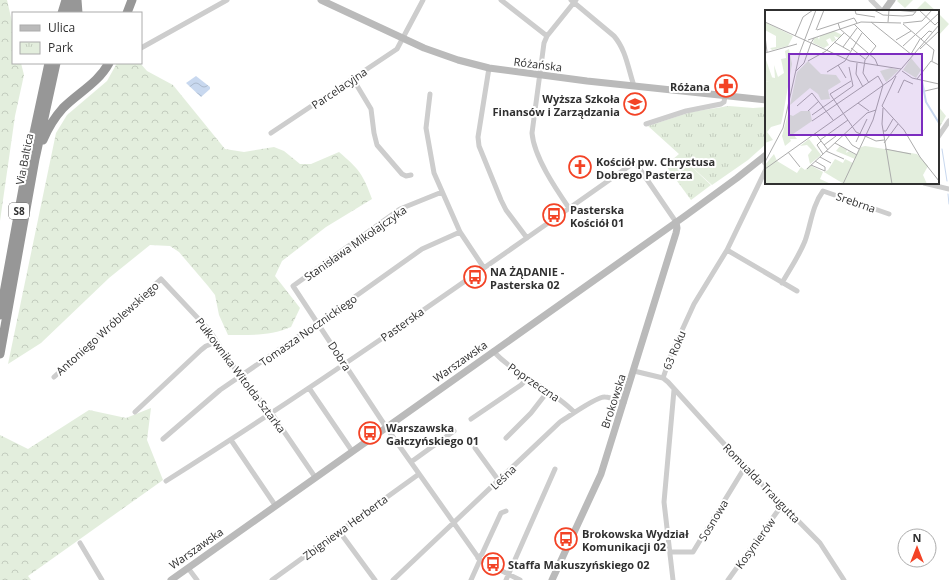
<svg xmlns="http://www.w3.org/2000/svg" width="949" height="580" font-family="'Open Sans',sans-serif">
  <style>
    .grass { fill: #e3eedd }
    .forest { fill: url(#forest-crowns) }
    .park { fill: url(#park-tufts) }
    .water { fill: url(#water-waves) }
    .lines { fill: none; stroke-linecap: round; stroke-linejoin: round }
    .stream { stroke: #c8d8ef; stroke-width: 1 }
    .street { stroke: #cdcdcd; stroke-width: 5 }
    .secondary { stroke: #bababa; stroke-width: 7 }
    .highway { stroke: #979797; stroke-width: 9 }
    .labels { text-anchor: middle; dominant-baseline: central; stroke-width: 4; stroke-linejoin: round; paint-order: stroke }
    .shield { fill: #fff; stroke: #6e6e6e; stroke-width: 1 }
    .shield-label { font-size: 10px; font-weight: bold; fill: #303030 }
    .street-label { font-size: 11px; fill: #303030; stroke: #fff }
    .poi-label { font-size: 11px; font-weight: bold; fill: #303030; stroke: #fff; text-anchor: start }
    .inset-river { fill: none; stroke: #c8d8ef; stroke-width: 2 }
    .inset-road { fill: none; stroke: #acacac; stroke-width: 1 }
    .view { fill: #7b2cbf; fill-opacity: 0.15; stroke: #7b2cbf; stroke-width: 2 }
    .inset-edge { fill: none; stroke: #303030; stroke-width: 2 }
  </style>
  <defs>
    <pattern id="forest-crowns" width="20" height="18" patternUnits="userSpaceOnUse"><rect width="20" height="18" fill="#e3eedd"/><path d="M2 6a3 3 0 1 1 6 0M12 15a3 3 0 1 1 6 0" fill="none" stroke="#c3ccbe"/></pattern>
    <pattern id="park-tufts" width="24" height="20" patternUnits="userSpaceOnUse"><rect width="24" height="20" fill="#e3eedd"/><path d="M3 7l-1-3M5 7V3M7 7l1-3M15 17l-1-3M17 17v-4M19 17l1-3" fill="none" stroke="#c3ccbe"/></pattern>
    <pattern id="water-waves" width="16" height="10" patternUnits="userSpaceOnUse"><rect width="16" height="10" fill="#c8d8ef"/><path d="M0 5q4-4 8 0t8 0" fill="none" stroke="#acbacd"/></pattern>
  </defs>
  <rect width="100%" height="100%" fill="#fff"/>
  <path class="grass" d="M925,1L936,11H915Z
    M938,13L949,24L938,36Z"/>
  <path class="forest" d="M0,0H7L13,26V63H21L24,75L15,116L0,221Z
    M117,63H140L147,71L173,85L225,149L244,152L274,147L284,151L300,164H311L339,152C359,169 363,174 372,199L326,227L282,261L275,276L300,308L291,327C270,336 250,335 228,335L219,315L215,295L208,286L179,252L170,246L150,245L109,278L41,343L8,364L56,133L67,115L107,81Z
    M151,408L147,440L163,480L28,576L31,580H0V435L28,449L89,410L126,418Z"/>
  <path class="park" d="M898,0H913L905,8L897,1Z
    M729,106L753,108L766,107V144L748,160L712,185L683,159L711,185L691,200L666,166V165L679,154L648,126L691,112Z
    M938,106L946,116L938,130Z"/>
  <path class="water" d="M196,76L210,87V89L201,97L186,83Z"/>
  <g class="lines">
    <path class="stream" d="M942,149L947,181
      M948,194L949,204"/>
    <path class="street" d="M501,0L547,36
      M571,0L614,36C626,50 628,68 634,86
      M871,0L882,11
      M141,48L227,0
      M489,68L478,137L479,146L501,200L506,210L527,238
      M353,79L371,109L374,133L377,145L402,174L406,176L411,175
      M430,94L426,128L434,173L460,232L484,268
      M646,124L686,111L721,104L724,102L725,96
      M271,133L397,49L423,0
      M938,137L949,121
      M924,183L949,189
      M442,192L400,209L293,286L386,427L480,560L520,580
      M569,208C556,189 534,157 532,133L544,43L547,36L576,0
      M727,250L797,291
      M782,283C790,269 799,256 805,241C811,224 812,206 823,191L889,214
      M493,351C516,376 551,388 574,412
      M634,371L663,378L668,382L745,467L820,543L844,580
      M54,377L161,279L209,330L240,376L272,414L315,477
      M663,378L672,352L694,304L727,250L766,169V165L762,158
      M309,388L352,451
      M135,412L201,350L206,346L217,342
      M471,419L521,385L528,378
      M506,438L531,413L548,391
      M163,439L220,390L318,323L422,249L460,232
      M231,440L275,505
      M475,448L499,481
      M411,462L454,431
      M166,481C326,380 480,271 635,162L676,222
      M339,531L375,580
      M80,543L102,580
      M670,552H693L745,467
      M478,558L482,554L501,513L506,511
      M188,568L197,580
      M272,580L419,474
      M393,580L560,422C568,417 597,396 605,397C611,397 618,401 624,403
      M471,580L480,560
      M506,580L555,469
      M673,580L664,502L674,390
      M728,580L782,505"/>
    <path class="secondary" d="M321,0L424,48L458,60L489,68L587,81L766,100
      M884,11L892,0
      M171,580L685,216L737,178L766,155
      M552,580L601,474L676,233L677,228L676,222"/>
    <path class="highway" d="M77,0L78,13
      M62,13L66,0
      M69,13L73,0
      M127,13L132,0
      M43,140C48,128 54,118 63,108C79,92 98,83 109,63
      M0,315L28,161L49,63
      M0,354L35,159L56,63"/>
  </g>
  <defs>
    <g id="pharmacy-ring" transform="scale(1.15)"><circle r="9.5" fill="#fff" stroke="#f34326" stroke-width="1.5"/><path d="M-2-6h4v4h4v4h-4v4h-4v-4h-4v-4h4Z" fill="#f34326"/></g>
    <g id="school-ring" transform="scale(1.15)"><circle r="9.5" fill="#fff" stroke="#f34326" stroke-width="1.5"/><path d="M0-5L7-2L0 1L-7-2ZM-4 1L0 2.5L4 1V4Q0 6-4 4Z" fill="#f34326"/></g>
    <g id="church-ring" transform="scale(1.15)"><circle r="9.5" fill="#fff" stroke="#f34326" stroke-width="1.5"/><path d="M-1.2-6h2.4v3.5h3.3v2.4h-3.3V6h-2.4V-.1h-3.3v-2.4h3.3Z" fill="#f34326"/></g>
    <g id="bus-ring" transform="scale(1.15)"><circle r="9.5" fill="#fff" stroke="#f34326" stroke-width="1.5"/><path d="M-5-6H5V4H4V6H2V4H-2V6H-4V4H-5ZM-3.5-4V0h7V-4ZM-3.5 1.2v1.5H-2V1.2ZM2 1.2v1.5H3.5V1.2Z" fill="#f34326"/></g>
  </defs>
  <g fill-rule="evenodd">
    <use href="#pharmacy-ring" x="726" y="86"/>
    <use href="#school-ring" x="635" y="104"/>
    <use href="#church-ring" x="580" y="167"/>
    <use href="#bus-ring" x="554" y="215"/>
    <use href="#bus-ring" x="475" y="277"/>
    <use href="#bus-ring" x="370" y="433"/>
    <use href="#bus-ring" x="566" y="539"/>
    <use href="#bus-ring" x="493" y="564"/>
  </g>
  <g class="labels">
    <rect class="shield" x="9" y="203" width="20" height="16" rx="3"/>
    <g class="shield-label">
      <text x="19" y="211">S8</text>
    </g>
    <g class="street-label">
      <text transform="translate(538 64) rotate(7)">Różańska</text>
      <text transform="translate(339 88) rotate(-34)">Parcelacyjna</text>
      <text transform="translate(24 159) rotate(-79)">Via Baltica</text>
      <text transform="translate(856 202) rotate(19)">Srebrna</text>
      <text transform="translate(355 243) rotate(-35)">Stanisława Mikołajczyka</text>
      <text transform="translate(402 324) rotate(-35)">Pasterska</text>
      <text transform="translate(107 328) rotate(-42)">Antoniego Wróblewskiego</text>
      <text transform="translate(308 330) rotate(-35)">Tomasza Nocznickiego</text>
      <text transform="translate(674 350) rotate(-67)">63 Roku</text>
      <text transform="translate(340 356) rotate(57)">Dobra</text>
      <text transform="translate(460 361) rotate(-35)">Warszawska</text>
      <text transform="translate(241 375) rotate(53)">Pułkownika Witolda Sztarka</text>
      <text transform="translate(534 382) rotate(34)">Poprzeczna</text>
      <text transform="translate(613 401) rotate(-72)">Brokowska</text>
      <text transform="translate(503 477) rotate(-43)">Leśna</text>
      <text transform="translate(762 483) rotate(46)">Romualda Traugutta</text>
      <text transform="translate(713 520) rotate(-59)">Sosnowa</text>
      <text transform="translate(345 527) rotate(-36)">Zbigniewa Herberta</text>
      <text transform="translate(755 543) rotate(-54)">Kosynierów</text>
      <text transform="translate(196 548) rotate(-35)">Warszawska</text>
    </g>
    <g class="poi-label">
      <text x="710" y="86" text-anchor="end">Różana</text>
      <text x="620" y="98" text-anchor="end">Wyższa Szkoła<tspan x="620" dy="13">Finansów i Zarządzania</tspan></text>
      <text x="596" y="161">Kościół pw. Chrystusa<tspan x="596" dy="13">Dobrego Pasterza</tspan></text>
      <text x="570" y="209">Pasterska<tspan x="570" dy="13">Kościół 01</tspan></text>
      <text x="490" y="271">NA ŻĄDANIE -<tspan x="490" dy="13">Pasterska 02</tspan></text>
      <text x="386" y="427">Warszawska<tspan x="386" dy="13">Gałczyńskiego 01</tspan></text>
      <text x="582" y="533">Brokowska Wydział<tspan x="582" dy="13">Komunikacji 02</tspan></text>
      <text x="508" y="564">Staffa Makuszyńskiego 02</text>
    </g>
  </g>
  <g transform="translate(765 10)">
    <rect width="174" height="174" fill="#fff"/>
    <path d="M0,12L28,26L23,36L7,40L5,38L11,37V26L0,20ZM69,21L77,25L74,28L69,26L71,30L67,32L65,28L61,30L64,35L59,38L48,33L49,28L53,27L54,30L55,26ZM24,39L27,54L18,105L16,114L6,117L2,122L8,130L0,133V72L4,71L5,67L10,68L9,55L13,67L19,63L16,49L21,48L20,41ZM43,51L56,64L71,65L76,72L63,80L65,89L56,90L53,84L45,78L25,95L32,62ZM36,101H45L47,111L28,124L32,129H25L26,131L20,136L17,126L23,104L28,106ZM44,129L56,145L45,154L43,145L47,140L42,135L35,136ZM75,136L82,140L81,143L84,141L91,145L96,137L100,136L152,144L163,156L158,165L162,174H79L59,162L63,160L70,149L78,153L80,149L88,153L90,149L71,141ZM9,144L12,151L32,163L36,157L40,160L45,155L58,162L55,169L66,174H0V155Z" fill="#e3eedd"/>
    <path d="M0,47L8,70L0,72Z" fill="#e3eedd"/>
    <path d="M146,48L156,60L151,68L138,60ZM126,58L134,60L121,72L115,61Z" fill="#e3eedd"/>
    <path class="inset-river" d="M157,71L161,92L174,113"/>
    <path class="inset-road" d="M90,0L91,4L110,7M109,0L118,5L138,6L148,5L152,0M130,0L151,2M154,0L170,15L174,11M0,12L46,33M106,12L147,45M123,12L124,0M73,13L75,19L110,49L113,56M138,13L157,11L167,0M89,14L111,36L100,50L98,63L104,73M138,14L169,40L167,51M51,20L59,0M52,20L89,8L92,13M0,26L2,42M30,26L38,7L48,0M49,28L46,33L85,51L136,59M156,29L164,21L167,22M43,30L96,12L136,13M131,30L146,21M69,32L85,41M138,36L174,3M78,37L92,18M86,38L100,49M155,39L174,21M0,43L32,34M146,44L155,29M43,51L61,41L79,23M92,53L91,64L98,77M73,55L81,68M84,57L88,76M137,58L174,15M31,61L39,53L46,33M137,61L147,68L174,74M62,62L80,51L97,23M174,67V82M152,69L166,51L174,55M86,71L65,84L91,122L111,131L119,130M160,81L173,78M133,83L139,70L148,74M93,93L104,101M32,96L47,83L68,110M117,96L139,120L155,147L174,171M117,96L131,66M118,98L117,114L127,174M43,101L54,91M47,105L88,76M47,111L113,66L118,75M118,121H121L128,109M50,123L63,140M79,124L87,135L94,139M55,130L83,110M56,131L52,135L58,144M91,132L102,109M70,133L92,145M119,133L133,114M59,135L71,126M120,139L146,144M61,141L79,149M23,142L35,157M55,147L66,153M0,152L18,118L35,42L51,0M46,155L60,161V157L50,151M0,159L127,69L138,57M42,159L102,103L111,100M78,174L108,110L118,75"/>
    <path class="view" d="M24,44H157V125H24Z"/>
    <rect width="174" height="174" class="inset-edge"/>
  </g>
  <rect x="12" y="12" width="130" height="52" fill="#ffffff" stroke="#acacac"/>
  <rect x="20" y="25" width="20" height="6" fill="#bababa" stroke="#acacac"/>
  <text x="48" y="32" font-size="12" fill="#303030">Ulica</text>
  <rect x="20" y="42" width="20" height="12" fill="url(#park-tufts)" stroke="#acacac"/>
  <text x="48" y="52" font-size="12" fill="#303030">Park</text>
  <g transform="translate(917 548)"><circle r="19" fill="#ffffff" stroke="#acacac"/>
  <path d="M0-3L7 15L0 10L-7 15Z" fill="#f34326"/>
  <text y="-6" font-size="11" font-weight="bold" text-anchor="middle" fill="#303030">N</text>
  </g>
</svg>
